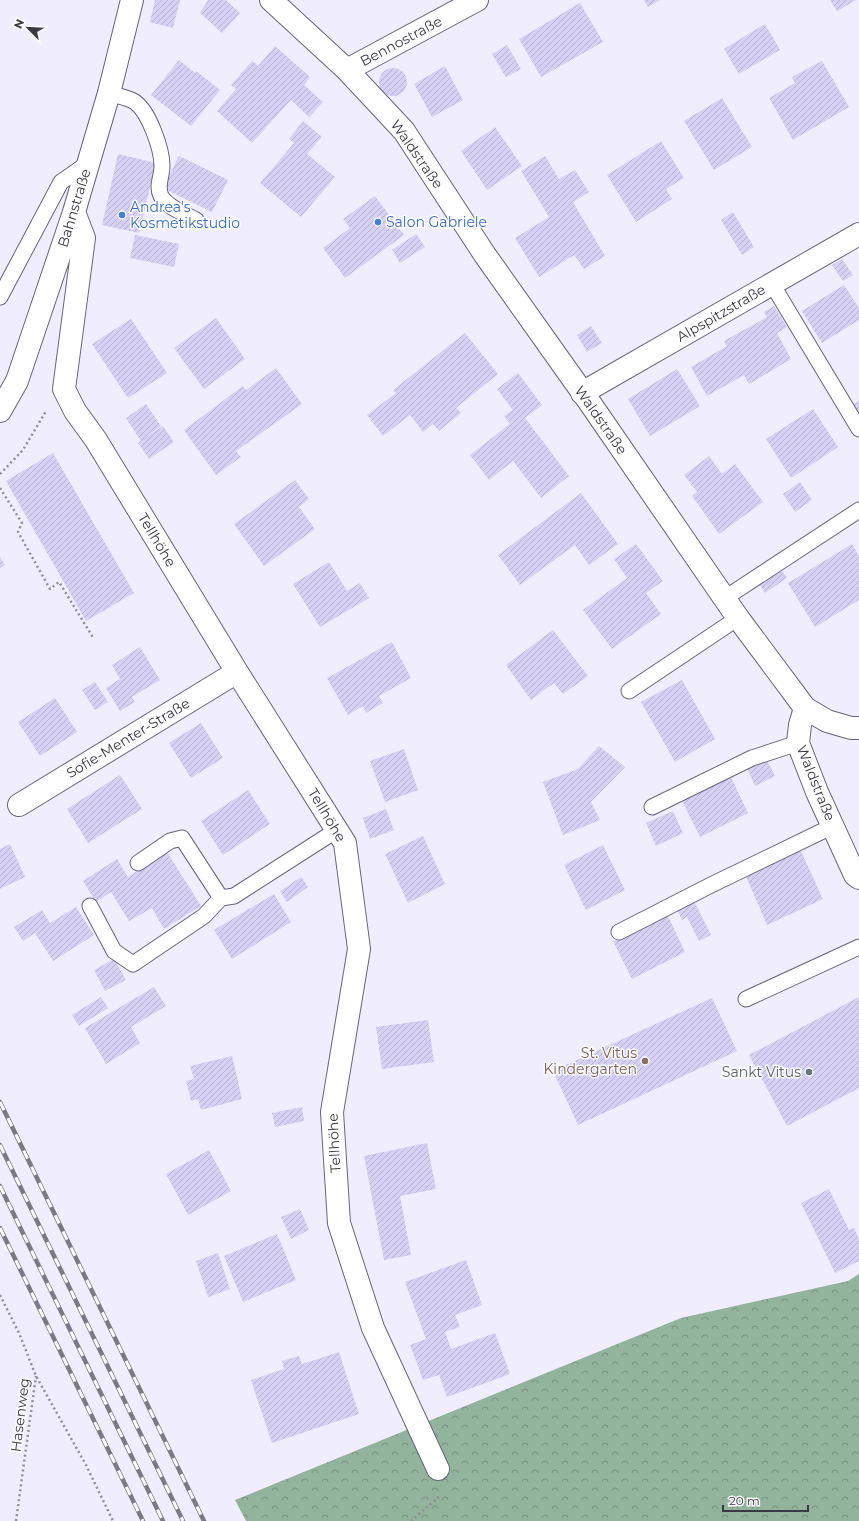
<svg xmlns="http://www.w3.org/2000/svg" width="859" height="1521" font-family="Montserrat,sans-serif">
  <style>
    .forest { fill: url(#forest-crowns) }
    .building { fill: url(#building-hatch) }
    .lines { fill: none; stroke-linecap: round; stroke-linejoin: round }
    .lane-casing { stroke: #67647a; stroke-width: 17 }
    .street-casing { stroke: #67647a; stroke-width: 24 }
    .path { stroke: #8f8d9b; stroke-width: 2.5; stroke-dasharray: 2 3; stroke-linecap: butt }
    .lane { stroke: #fff; stroke-width: 15 }
    .street { stroke: #fff; stroke-width: 22 }
    .rail-casing { stroke: #7b7985; stroke-width: 4.5 }
    .rail { stroke: #fdfdfd; stroke-width: 3; stroke-dasharray: 9; stroke-linecap: butt }
    .shop-dot { fill: #3f7fe0; stroke: #fdfdfd; stroke-width: 1.5 }
    .education-dot { fill: #8d6e63; stroke: #fdfdfd; stroke-width: 1.5 }
    .worship-dot { fill: #6b7280; stroke: #fdfdfd; stroke-width: 1.5 }
    .labels { text-anchor: middle; dominant-baseline: central; stroke-width: 3; stroke-linejoin: round; paint-order: stroke }
    .street-label { font-size: 14px; fill: #3a3843; stroke: #fdfdfd }
    .shop-label { font-size: 14px; fill: #366cbe; stroke: #fdfdfd; text-anchor: start }
    .education-label { font-size: 14px; fill: #785e54; stroke: #fdfdfd; text-anchor: end }
    .worship-label { font-size: 14px; fill: #5b616d; stroke: #fdfdfd; text-anchor: end }
  </style>
  <defs>
    <pattern id="forest-crowns" width="20" height="18" patternUnits="userSpaceOnUse"><rect width="20" height="18" fill="#93b49c"/><path d="M2 6a3 3 0 1 1 6 0M12 15a3 3 0 1 1 6 0" fill="none" stroke="#799381"/></pattern>
    <pattern id="building-hatch" width="6" height="6" patternUnits="userSpaceOnUse"><rect width="6" height="6" fill="#d5d0f4"/><path d="M-1 1l2-2M0 6l6-6M5 7l2-2" fill="none" stroke="#b8b3d2"/></pattern>
  </defs>
  <rect width="100%" height="100%" fill="#f0eefe"/>
  <path class="forest" d="M859,1274V1521H246L235,1500L681,1318L848,1281Z"/>
  <path class="building" d="M155,0H180L173,28L150,22Z
    M208,0H226L240,13L222,33L200,13Z
    M644,0H660L648,7Z
    M830,0H856L837,11Z
    M580,3L603,42L541,77L519,39Z
    M765,24L780,50L739,74L724,49Z
    M507,45L521,69L506,77L492,54Z
    M275,46L310,77L304,85L323,102L309,117L291,100L252,143L217,111L236,89L231,85L252,61L258,66Z
    M179,60L195,73L196,71L220,90L191,126L151,95Z
    M822,61L849,107L793,140L769,98L795,83L792,77Z
    M445,66L463,100L432,117L414,84Z
    M379 82a14 14 0 1 1 28 0a14 14 0 1 1-28 0Z
    M722,98L752,147L714,170L684,121Z
    M303,121L322,137L307,154L335,177L301,217L260,183L294,143L289,139Z
    M495,127L522,166L487,190L461,151Z
    M661,141L684,178L666,189L672,199L636,222L607,175Z
    M118,154L156,163L139,233L102,225Z
    M179,156L228,180L212,212L163,188Z
    M545,156L559,179L575,170L589,192L573,202L605,256L584,269L574,255L539,277L515,238L549,217L521,171Z
    M375,196L404,235L345,278L323,248L350,228L343,219Z
    M733,212L754,247L742,255L721,220Z
    M416,234L425,247L400,263L392,250Z
    M135,235L179,244L174,267L130,258Z
    M842,259L853,275L843,281L832,265Z
    M844,285L859,308V320L822,343L802,311Z
    M774,306L787,327L777,333L791,359L749,384L744,375L707,396L691,367L727,346L724,341L767,317L764,312Z
    M216,318L245,359L204,389L174,348Z
    M131,319L167,373L128,398L92,344Z
    M591,326L602,343L587,352L577,335Z
    M465,333L498,374L456,408L461,413L439,431L433,424L423,432L410,415L383,436L367,415L396,393L393,390Z
    M276,368L302,404L236,451L241,457L216,475L184,430L243,386L246,390Z
    M677,369L700,406L650,436L628,399Z
    M518,373L542,405L525,418L569,476L541,498L513,461L489,480L470,455L510,424L504,416L513,410L497,389Z
    M859,401V421L850,406Z
    M146,404L161,426L143,439L163,426L174,442L149,459L138,443L141,441L126,418Z
    M813,409L838,447L791,478L766,439Z
    M53,453L134,593L86,621L6,481Z
    M709,456L722,474L735,464L763,502L719,534L692,496L697,492L684,475Z
    M295,480L309,499L299,507L315,529L264,566L234,524Z
    M800,482L812,500L795,512L783,494Z
    M581,493L618,544L589,565L575,545L520,585L498,555Z
    M636,544L663,581L646,593L661,614L612,649L583,610L627,578L614,559Z
    M852,544L859,556V600L815,627L788,583Z
    M0,557L5,565L0,568Z
    M329,562L347,591L360,583L369,598L320,627L293,584Z
    M781,569L787,578L765,593L759,584Z
    M553,630L588,676L563,694L554,683L531,700L506,665Z
    M392,642L411,678L379,696L383,703L366,713L363,706L348,715L327,678Z
    M140,647L160,680L132,697L135,702L120,711L106,688L120,679L112,665Z
    M682,680L715,739L675,762L641,702Z
    M95,682L108,702L95,710L82,690Z
    M55,698L77,732L40,756L18,722Z
    M201,723L223,758L191,778L169,743Z
    M599,746L625,767L591,802L600,820L563,835L543,782L578,769Z
    M404,749L418,790L385,802L370,761Z
    M766,759L775,776L755,786L747,768Z
    M120,775L142,809L88,843L67,809Z
    M731,777L748,813L700,837L682,801Z
    M248,790L270,824L223,855L201,821Z
    M386,809L394,830L370,839L363,818Z
    M673,811L683,833L656,846L646,823Z
    M423,836L445,884L408,903L385,854Z
    M10,844L25,877L0,889V849Z
    M603,845L625,890L586,910L564,865Z
    M800,849L823,899L767,925L745,874Z
    M167,852L201,906L164,929L152,908L129,921L111,892L96,902L83,881L117,859L128,877Z
    M301,877L308,887L287,902L280,891Z
    M274,894L291,922L232,959L214,930Z
    M694,901L711,935L699,941L687,917L682,920L677,909Z
    M76,907L94,935L53,961L35,933L23,941L14,927L42,910L50,923Z
    M667,914L685,952L632,979L613,941Z
    M114,959L126,980L105,991L94,970Z
    M154,987L166,1006L131,1027L140,1043L106,1064L85,1028Z
    M101,997L108,1008L79,1026L72,1015Z
    M859,997V1088L787,1126L749,1055Z
    M712,998L737,1051L578,1125L553,1071Z
    M428,1020L434,1062L382,1069L376,1027Z
    M232,1056L242,1099L201,1110L198,1099L191,1101L186,1081L194,1079L190,1066Z
    M302,1107L304,1121L275,1127L272,1113Z
    M427,1143L436,1189L400,1196L411,1255L384,1260L364,1156Z
    M209,1150L231,1191L188,1215L166,1174Z
    M829,1189L849,1230L854,1228L859,1239V1261L835,1273L801,1203Z
    M300,1209L309,1230L291,1239L281,1217Z
    M277,1234L296,1280L243,1302L224,1256Z
    M218,1253L230,1289L208,1297L196,1261Z
    M466,1260L482,1305L455,1315L460,1327L445,1332L451,1349L495,1333L510,1374L447,1397L439,1375L423,1380L410,1345L426,1339L405,1282Z
    M339,1352L359,1414L272,1443L251,1380L284,1369L282,1361L299,1356L302,1364Z"/>
  <g class="lines">
    <g class="lane-casing">
      <path id="lane" d="M109,93C117,96 127,97 135,102C149,112 162,149 162,166C162,177 156,186 161,196C167,207 185,214 196,220
        M772,284L859,429
        M0,297L61,182L87,164
        M725,598L859,510
        M629,691L738,618
        M652,807L752,758L798,743
        M138,863L170,841L182,838L221,898L234,896L337,830
        M90,906L114,951L133,964L204,916L221,898
        M619,932L711,885L833,826
        M746,999L859,947"/>
    </g>
    <g class="street-casing">
      <path id="street" d="M271,0L347,70L404,131L485,255L590,403L738,618L805,708L827,721L851,728H859
        M347,70L477,0
        M74,212L84,238L64,389L75,411L96,440L237,672L345,843L359,949L332,1112L339,1223L373,1328L438,1469
        M582,393L859,234
        M0,411L17,381L74,212L109,93L132,0
        M805,708L800,725L798,743L817,792L855,875L859,878
        M19,805L237,672"/>
    </g>
    <path class="path" d="M0,474L23,450L46,411
      M0,488L22,523L18,532L50,589L59,582L94,639
      M0,1295L19,1333L36,1376L86,1465L113,1521
      M16,1521L36,1376
      M411,1521L441,1495"/>
    <use href="#lane" class="lane"/>
    <use href="#street" class="street"/>
    <g class="rail-casing">
      <path id="rail" d="M0,1102L204,1521
        M0,1145L183,1521
        M0,1186L163,1521
        M0,1228L143,1521"/>
    </g>
    <use href="#rail" class="rail"/>
  </g>
  <g class="shop-dot">
    <circle cx="122" cy="215" r="4"/>
    <circle cx="378" cy="222" r="4"/>
  </g>
  <circle class="education-dot" cx="645" cy="1061" r="4"/>
  <circle class="worship-dot" cx="809" cy="1072" r="4"/>
  <g class="labels">
    <g class="street-label">
      <text transform="translate(401 41) rotate(-28)">Bennostraße</text>
      <text transform="translate(417 154) rotate(55)">Waldstraße</text>
      <text transform="translate(74 208) rotate(-73)">Bahnstraße</text>
      <text transform="translate(721 313) rotate(-30)">Alpspitzstraße</text>
      <text transform="translate(601 420) rotate(55)">Waldstraße</text>
      <text transform="translate(157 540) rotate(59)">Tellhöhe</text>
      <text transform="translate(128 738) rotate(-31)">Sofie-Menter-Straße</text>
      <text transform="translate(816 783) rotate(68)">Waldstraße</text>
      <text transform="translate(327 815) rotate(59)">Tellhöhe</text>
      <text transform="translate(334 1143) rotate(-93)">Tellhöhe</text>
      <text transform="translate(20 1415) rotate(-83)">Hasenweg</text>
    </g>
    <g class="shop-label">
      <text x="130" y="207">Andrea's<tspan x="130" dy="16">Kosmetikstudio</tspan></text>
      <text x="386" y="222">Salon Gabriele</text>
    </g>
    <g class="education-label">
      <text x="637" y="1053">St. Vitus<tspan x="637" dy="16">Kindergarten</tspan></text>
    </g>
    <g class="worship-label">
      <text x="801" y="1072">Sankt Vitus</text>
    </g>
  </g>
  <g transform="translate(28 28) rotate(294)" stroke="#fdfdfd" stroke-width="3" paint-order="stroke">
  <path d="M0-3L7 15L0 10L-7 15Z" fill="#3a3843"/>
  <text y="-6" font-size="11" font-weight="bold" text-anchor="middle" fill="#3a3843">N</text>
  </g>
  <path d="M723 1505v6h85v-6" fill="none" stroke="#3a3843" stroke-width="2"/>
  <text x="729" y="1505" font-size="12" fill="#3a3843" stroke="#fdfdfd" stroke-width="3" paint-order="stroke">20 m</text>
</svg>
